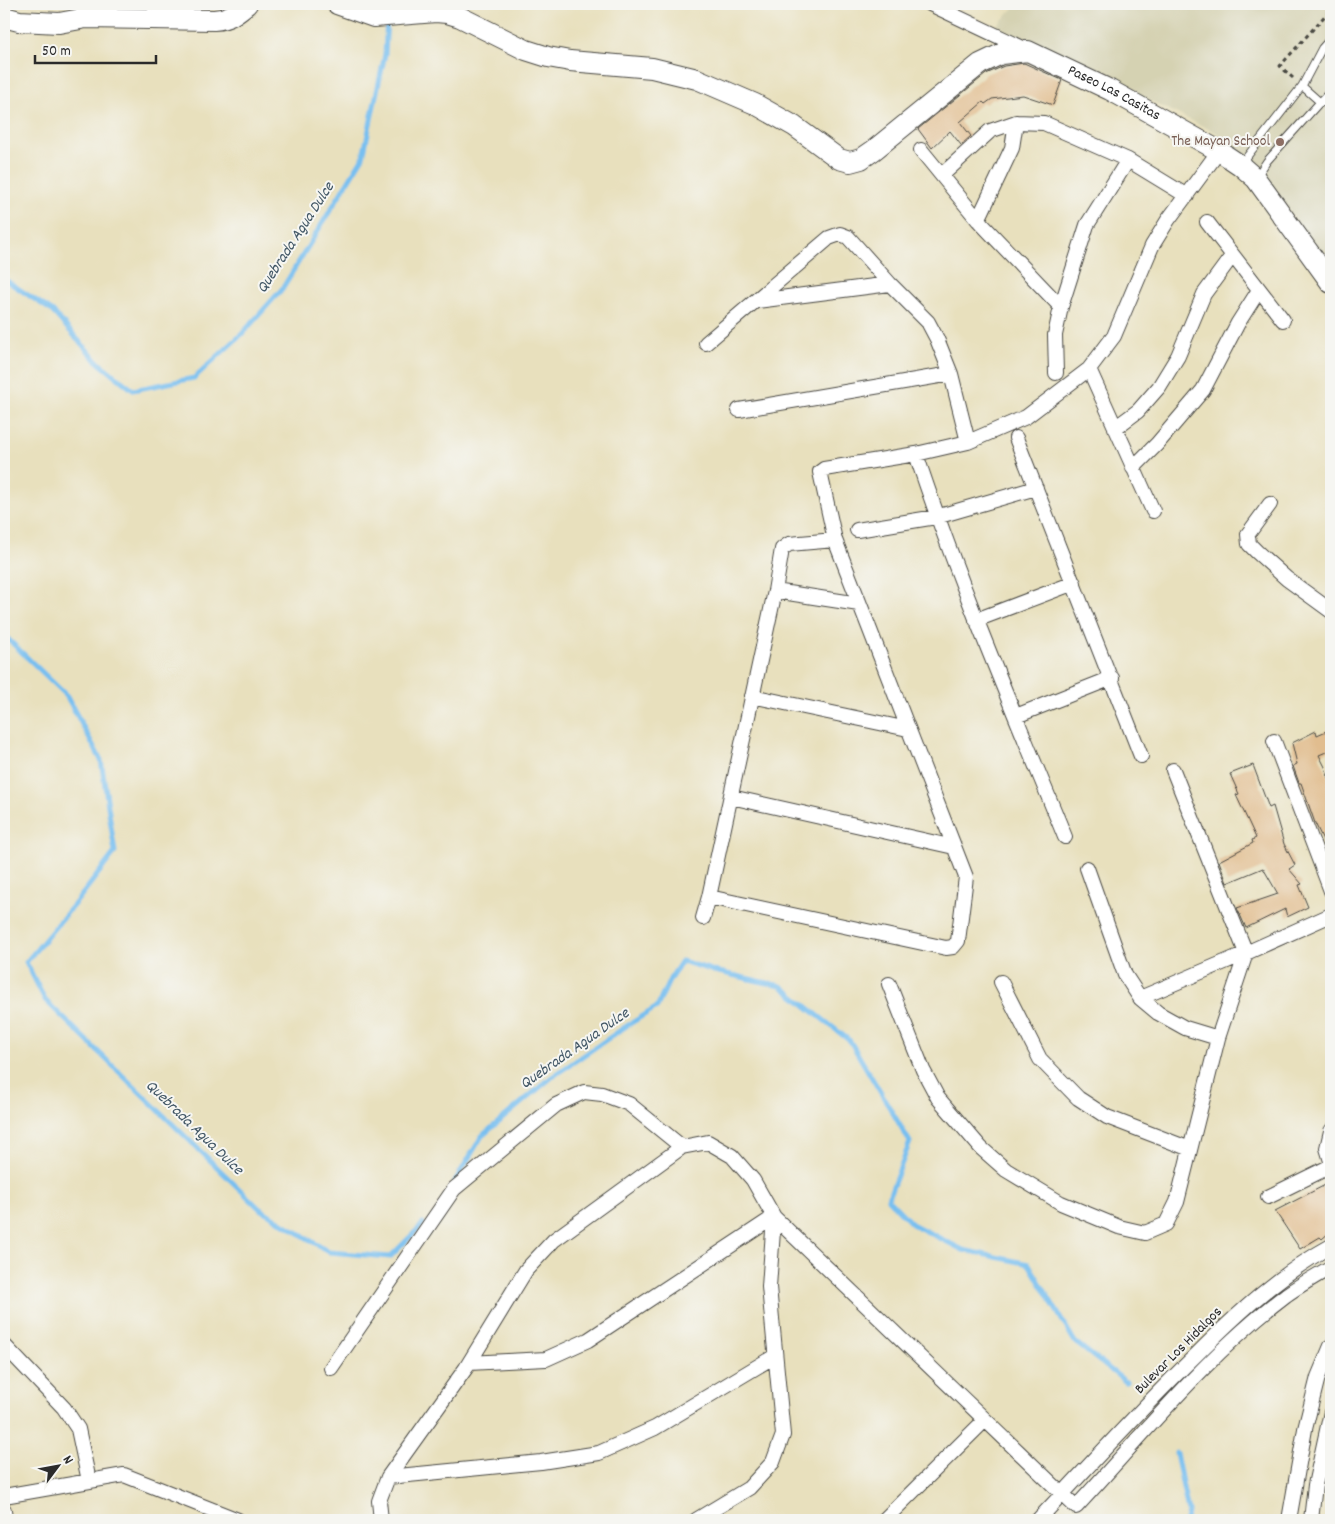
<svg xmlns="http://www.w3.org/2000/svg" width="1335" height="1524" font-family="Dekko,sans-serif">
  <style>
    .built { fill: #d5d2b2 }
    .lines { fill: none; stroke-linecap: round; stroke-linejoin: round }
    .stream { stroke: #78bff0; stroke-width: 5 }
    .building { fill: #e1bd8f }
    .lane-casing { stroke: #474641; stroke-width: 9 }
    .street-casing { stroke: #474641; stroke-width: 16 }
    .secondary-casing { stroke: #474641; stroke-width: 22 }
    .path { stroke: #474641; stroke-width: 3; stroke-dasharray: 4 4; stroke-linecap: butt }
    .lane { stroke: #fff; stroke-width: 7 }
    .street { stroke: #fff; stroke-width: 14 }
    .secondary { stroke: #fff; stroke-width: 20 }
    .education-dot { fill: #8d6e63; stroke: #f6f6f2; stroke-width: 2 }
    .labels { text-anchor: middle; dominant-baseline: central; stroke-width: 4; stroke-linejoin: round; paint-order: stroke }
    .street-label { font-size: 15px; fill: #2b2b2b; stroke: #f6f6f2 }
    .education-label { font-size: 15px; fill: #785e54; stroke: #f6f6f2; text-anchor: end }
    .water-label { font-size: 16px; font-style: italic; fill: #425766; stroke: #f6f6f2 }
  </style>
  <rect width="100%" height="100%" fill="#f6f6f2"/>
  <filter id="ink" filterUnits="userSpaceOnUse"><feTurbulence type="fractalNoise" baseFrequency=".02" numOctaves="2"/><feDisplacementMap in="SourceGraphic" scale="10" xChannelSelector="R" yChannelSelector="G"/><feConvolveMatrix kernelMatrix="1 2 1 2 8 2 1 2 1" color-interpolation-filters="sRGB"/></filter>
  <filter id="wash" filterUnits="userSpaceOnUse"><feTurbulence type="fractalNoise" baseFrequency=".0096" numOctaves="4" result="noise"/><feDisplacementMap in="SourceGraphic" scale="20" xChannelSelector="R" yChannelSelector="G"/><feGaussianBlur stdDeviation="1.12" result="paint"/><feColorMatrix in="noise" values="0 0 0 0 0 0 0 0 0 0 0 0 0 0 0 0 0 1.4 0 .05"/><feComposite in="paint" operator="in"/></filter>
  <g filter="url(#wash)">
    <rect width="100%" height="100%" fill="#e8e0bd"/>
    <path class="built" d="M1018,4H1331V273L1270,182L1243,152L1215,132L996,26Z"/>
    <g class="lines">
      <path class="stream" d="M4,279L52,311L99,363L133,390L194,378L242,334L282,289L363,157L385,54L387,19
        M4,637L8,639L66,695L101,760L115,852L77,901L26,962L45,1000L259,1208L329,1252L390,1257L423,1224
        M455,1181L482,1136L552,1077L625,1027L657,1007L670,979L682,961L714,971L781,986L850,1041L910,1142L888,1199L912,1224L963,1250L1029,1264L1075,1342L1126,1382
        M1176,1453L1188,1512L1186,1520"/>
    </g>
    <g id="blocks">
      <path class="building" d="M1024,63L1062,80L1053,105L1023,95L992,99L985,104L983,102L960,122L971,136L961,145L950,131L932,148L918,129L986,74L1004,66Z
        M1331,729V750L1319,755L1325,767L1331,786V857L1315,823L1301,783H1299L1293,766L1297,764L1292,743L1316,731L1317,735Z
        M1253,765L1269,808L1273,806L1284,844L1295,865L1289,869L1302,884L1299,885L1308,907L1287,917L1285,909L1246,928L1237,908L1278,894L1263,868L1227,883L1219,861L1253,843L1252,840L1256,838L1236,795L1239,794L1230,774Z
        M1331,1182V1231L1322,1239L1320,1237L1300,1249L1275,1211Z"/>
    </g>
  </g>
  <g filter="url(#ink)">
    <use href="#blocks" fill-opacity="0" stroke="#474641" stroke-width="1"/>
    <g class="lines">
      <g class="lane-casing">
        <path id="lane" d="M1302,86L1320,102L1331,91
          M1242,163L1302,86L1322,48L1331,38
          M1257,176L1267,161L1320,102L1331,104"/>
      </g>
      <g class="street-casing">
        <path id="street" d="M930,4L1027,50
          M921,150L978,220L1061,307L1055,335L1056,373
          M942,175L990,131L1016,122L1044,123L1128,160L1187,196
          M978,220L1012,148L1016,122
          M1207,222L1283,320
          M757,301L890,284
          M1061,307L1087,225L1128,160
          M706,343L829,238L840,234L848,237L890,284L928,322L937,339L951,374L968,442
          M1089,369L1153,511
          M739,410L951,374
          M1115,428L1138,411L1159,387L1178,356L1204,294L1232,256
          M1016,438L1141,756
          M916,454C959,584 1013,710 1065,837
          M1133,468L1157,444L1203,390L1238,323L1259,290
          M1270,504L1248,534L1249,544L1257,552L1287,579L1331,611
          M857,530L936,517L1036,488
          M775,591L859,604
          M976,620L1074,583
          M752,696L908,729
          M1016,716L1112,678
          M1274,741L1331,891
          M731,797L954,847
          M1087,868L1125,975L1140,998L1158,1013L1185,1028L1218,1038
          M709,897L946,948L953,947L958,941L966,877L835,540L820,472L824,469L916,454L968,442L1026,417L1089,369L1114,336L1152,246L1168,220L1219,151
          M703,918L709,897L775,591L782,549L789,544L835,540
          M1001,982L1040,1059L1078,1098L1107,1117L1190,1149
          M889,984L923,1070L938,1098L981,1148L1006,1170L1061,1203L1119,1227L1145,1233L1166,1224L1177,1202L1218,1038L1246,953L1173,770
          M1140,998L1246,953L1331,915
          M1331,1131L1327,1148L1331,1161
          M1268,1197L1331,1166
          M4,1345L64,1408L78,1429L89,1481
          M469,1363L546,1359L588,1340L774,1217
          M331,1368L454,1189L556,1105L584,1092L602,1094L629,1104L682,1147
          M388,1477L541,1462L599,1453L655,1428L775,1356
          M4,1496L124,1475L238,1520
          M4,1510L5,1520
          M381,1520L379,1501L388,1477L466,1368L526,1270L554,1240L682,1147L708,1142L732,1156L753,1180L774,1217L1076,1507C1141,1437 1209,1353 1286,1295C1300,1285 1316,1276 1331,1267
          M696,1520L749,1488L773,1462L783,1435L769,1287L774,1217
          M884,1520L985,1420
          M1038,1520C1090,1465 1141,1408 1196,1355C1237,1314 1280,1274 1331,1246
          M1289,1520L1305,1429L1318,1377L1331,1346
          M1311,1520L1315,1485L1331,1412"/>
      </g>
      <g class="secondary-casing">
        <g id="secondary">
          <path id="s1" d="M337,4L374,17L436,12L447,13L460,17L526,50L548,57L570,61L652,68L697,79L755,104L794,126L839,159L850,162L861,159L874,150L980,64L1001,54L1028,51L1110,90L1219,151L1240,165L1256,179L1331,283"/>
          <path d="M4,17L19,21L59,23L86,18L214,20C229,19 236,13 247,4"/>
        </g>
      </g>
      <path class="path" d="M1293,78L1280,66L1331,9"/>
      <use href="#lane" class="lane"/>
      <use href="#street" class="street"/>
      <use href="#secondary" class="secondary"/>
    </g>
  </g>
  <circle class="education-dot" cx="1280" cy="142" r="5"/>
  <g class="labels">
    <g class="street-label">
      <text stroke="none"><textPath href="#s1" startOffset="859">Paseo Las Casitas</textPath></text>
      <text transform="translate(1179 1351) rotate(-45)">Bulevar Los Hidalgos</text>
    </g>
    <g class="education-label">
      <text x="1270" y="142">The Mayan School</text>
    </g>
    <g class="water-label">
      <text transform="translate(296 238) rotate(-57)">Quebrada Agua Dulce</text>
      <text transform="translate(575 1049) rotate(-35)">Quebrada Agua Dulce</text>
      <text transform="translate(194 1128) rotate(44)">Quebrada Agua Dulce</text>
    </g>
  </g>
  <rect width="1335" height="1524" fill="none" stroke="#f6f6f2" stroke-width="20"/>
  <g transform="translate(58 1466) rotate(58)" stroke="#f6f6f2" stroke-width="4" paint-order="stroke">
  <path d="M0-4L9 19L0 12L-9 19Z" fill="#2b2b2b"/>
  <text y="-8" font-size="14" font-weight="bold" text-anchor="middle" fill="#2b2b2b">N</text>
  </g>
  <path d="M35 55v8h121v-8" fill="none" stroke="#2b2b2b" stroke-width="2.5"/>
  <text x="42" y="55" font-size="15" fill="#2b2b2b" stroke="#f6f6f2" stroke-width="4" paint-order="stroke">50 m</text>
</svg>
